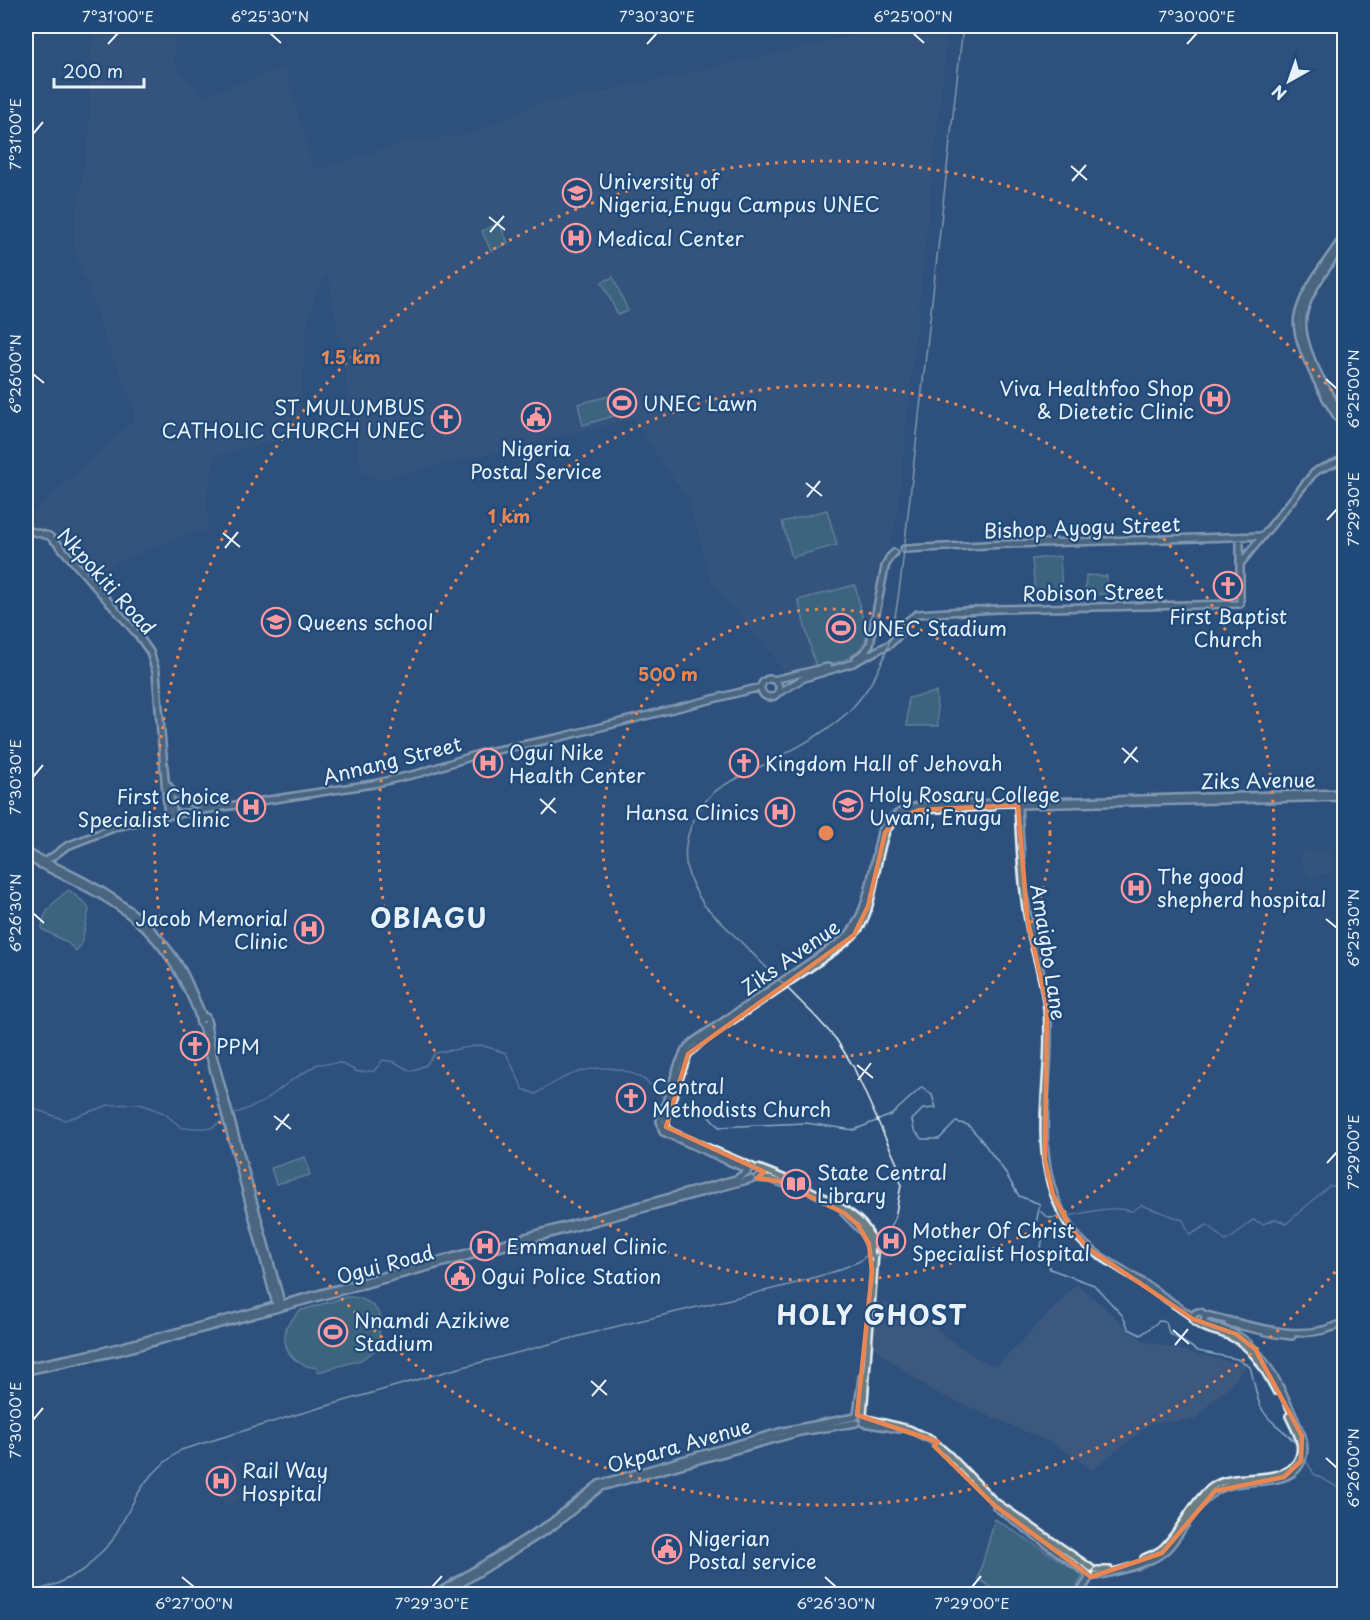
<svg xmlns="http://www.w3.org/2000/svg" width="1370" height="1620" font-family="'Playpen Sans',sans-serif">
  <style>
    .built { fill: #3d597e }
    .green { fill: #4f7b84; stroke: #9cb6be; stroke-width: 1.5 }
    .lines { fill: none; stroke-linecap: round; stroke-linejoin: round }
    .stream { stroke: #89aac7; stroke-width: 1.5 }
    .major-casing { stroke: #e8f1f8; stroke-width: 10 }
    .major { stroke: #6b7e84; stroke-width: 5 }
    .rail { stroke: #e8f1f8; stroke-width: 1.5 }
    .major-bridge-casing { stroke: #e8f1f8; stroke-width: 10; stroke-linecap: butt }
    .major-bridge { stroke: #6b7e84; stroke-width: 5 }
    .marked { fill: none; stroke: #e88753; stroke-width: 4.5; stroke-linejoin: round }
    .ticks { fill: none; stroke: #e8f1f8; stroke-width: 2 }
    .ring { fill: none; stroke: #e88753; stroke-width: 3; stroke-dasharray: 3 6 }
    .labels { text-anchor: middle; dominant-baseline: central; stroke-width: 4.5; stroke-linejoin: round; paint-order: stroke }
    .poi-label { font-size: 20px; fill: #e8f1f8; stroke: #1f4a7a; text-anchor: start }
    .street-label { font-size: 20px; fill: #e8f1f8; stroke: #1f4a7a }
    .district-label { font-size: 26px; font-weight: bold; letter-spacing: 1.5px; fill: #e8f1f8; stroke: #1f4a7a }
    .centre { fill: #e88753; stroke: #1f4a7a; stroke-width: 3 }
    .ring-label { font-size: 18px; text-anchor: middle; font-weight: bold; fill: #e88753; stroke: #1f4a7a; stroke-width: 4.5; stroke-linejoin: round; paint-order: stroke }
    .neatline { fill: none; stroke: #e8f1f8; stroke-width: 2 }
    .ticks-label { font-size: 15px; text-anchor: middle; fill: #e8f1f8 }
  </style>
  <rect width="100%" height="100%" fill="#2d517c"/>
  <filter id="ink" filterUnits="userSpaceOnUse"><feTurbulence type="fractalNoise" baseFrequency=".0167" numOctaves="2"/><feDisplacementMap in="SourceGraphic" scale="12" xChannelSelector="R" yChannelSelector="G"/><feConvolveMatrix kernelMatrix="1 2 1 2 8 2 1 2 1" color-interpolation-filters="sRGB"/></filter>
  <g filter="url(#ink)">
    <path class="built" d="M93,26H177L173,63L206,95L285,67L314,170L408,141L467,135L544,102L603,92L898,26H948L897,516L865,644L834,665L785,672L711,581L689,501L632,419L377,480L362,473L328,275L316,292L306,332L299,431L284,439L216,456L208,490L207,530L191,532L88,575L57,537L26,525V519L132,422L136,411L111,353L73,247L74,224L89,138L90,68Z
      M1327,849L1331,851L1334,873L1308,877L1299,856L1303,850Z
      M891,1226L905,1231L887,1259L876,1257V1249Z
      M1077,1284L1143,1341L1222,1360L1247,1364L1231,1385L1213,1400L1195,1420L1151,1423L1092,1470L1075,1457L1052,1443L933,1391L871,1346L875,1302L916,1308L946,1337L977,1358L997,1366Z
      M231,1459L244,1475L232,1487L240,1498L228,1507L203,1478Z"/>
    <path class="green" d="M499,223L508,243L491,251L482,231Z
      M613,277L628,311L618,315L602,282Z
      M610,396L614,416L583,425L578,404Z
      M827,510L837,545L792,557L782,522Z
      M1060,556L1062,594L1035,595L1032,559Z
      M1086,575L1107,576V594L1085,595Z
      M855,585L867,636C859,660 839,662 816,668L798,600Z
      M936,692L938,726H907L908,698Z
      M69,890L87,905L89,910L81,945L76,951L68,943L42,929C42,912 56,899 69,890Z
      M305,1157L310,1175L276,1184L271,1168Z
      M346,1297C363,1296 376,1304 382,1320L380,1321L379,1337L373,1349L374,1351L361,1360L318,1372L317,1368C295,1366 281,1351 286,1329L285,1328L299,1311Z
      M995,1519L1083,1575L1073,1594H1002L978,1579Z"/>
    <g class="lines">
      <path class="stream" d="M673,1103L699,1105L719,1127L806,1123L854,1130L891,1115L922,1087L932,1095L936,1108L923,1109L912,1120L914,1130L922,1139H939L956,1122L968,1125L979,1137L1003,1169L1019,1196L1040,1204L1035,1228L1043,1236L1041,1248L1050,1269L1094,1285L1122,1315L1129,1329L1141,1335L1159,1321L1166,1322L1169,1333L1198,1351L1237,1359L1250,1367C1254,1379 1256,1399 1262,1409C1270,1425 1289,1431 1298,1447
        M26,1106L65,1120L109,1105L140,1104L164,1113L182,1128H211L225,1119
        M232,1115L263,1102L289,1082L318,1064L341,1063L358,1072L374,1071L383,1060L394,1062L411,1071L426,1065L435,1053L481,1045L506,1053L523,1089L536,1094C568,1072 602,1058 640,1077C650,1082 655,1092 664,1098
        M1041,1212L1049,1218L1061,1217
        M1066,1216C1090,1213 1107,1205 1132,1211L1141,1205L1183,1220L1190,1235L1207,1225L1213,1229L1225,1241C1236,1237 1242,1227 1253,1220L1263,1224L1276,1219L1286,1224L1329,1186H1339L1344,1177
        M1305,1459L1314,1474L1344,1491"/>
      <g class="major-casing">
        <path id="major" d="M1344,236C1328,261 1305,286 1298,316C1292,341 1329,406 1344,427
          M1344,243C1330,265 1311,286 1304,312C1295,343 1329,393 1344,419
          M26,530L49,536L57,543L138,635L150,652L156,672L168,816
          M904,549L1006,544L1261,536
          M1240,564L1313,474L1318,470L1344,459
          M856,658L865,652L870,644L885,567L889,558L894,553
          M761 688a9 9 0 1 1 18 0a9 9 0 1 1-18 0Z
          M773,680L828,667
          M778,693L804,678L853,663L890,644L898,636L906,622L917,614L996,609L1240,604V538
          M167,784C177,802 196,804 214,808
          M169,790L174,815
          M1018,805C1020,842 1021,878 1027,914C1032,946 1044,976 1047,1008C1054,1083 1025,1156 1069,1226C1086,1252 1115,1264 1140,1281C1158,1292 1175,1305 1193,1317
          M1019,805L1344,797
          M959,808L992,807
          M26,852C88,883 145,906 182,970C190,985 196,1001 203,1017
          M26,857C94,892 149,910 185,985C191,997 199,1011 200,1024L204,1026L208,1024L206,1017L199,1019
          M41,865L67,846L116,827L164,816L373,784L420,773L482,753L557,738L761,687
          M207,1025L212,1052L282,1306
          M202,1026L277,1308
          M753,1167L671,1132L666,1127V1115L688,1054L702,1041L837,949C845,943 855,936 861,926C875,901 875,857 887,829C901,810 919,810 941,809
          M758,1168C785,1178 848,1205 865,1227C870,1233 872,1241 874,1248
          M748,1170L663,1132L660,1121L678,1066L685,1050L693,1042L843,940C869,919 873,863 881,832C898,798 939,805 971,804L1344,793
          M757,1178L770,1179L782,1183
          M844,1213L863,1232L871,1250
          M1193 1318a6 6 0 1 1 12 0a6 6 0 1 1-12 0Z
          M1205,1315C1248,1324 1302,1346 1344,1322
          M1228,1323L1276,1334L1292,1336
          M1199,1325C1209,1331 1220,1332 1231,1337C1254,1347 1265,1371 1276,1391
          M26,1367L99,1352L227,1319L736,1179L747,1172
          M26,1371L121,1351L751,1179
          M857,1415L862,1377
          M863,1416L875,1253
          M864,1418L909,1429L932,1440L949,1455L994,1501L1091,1568
          M863,1423L900,1429
          M996,1507L1087,1573
          M1144,1558C1151,1555 1159,1552 1164,1547C1182,1529 1195,1495 1217,1484C1239,1473 1280,1484 1296,1463C1307,1447 1296,1431 1289,1416
          M1097,1570H1110
          M1096,1576C1117,1571 1154,1564 1168,1548C1184,1530 1195,1504 1216,1491C1238,1477 1273,1486 1292,1473C1304,1465 1306,1449 1302,1436C1288,1404 1269,1354 1238,1336C1227,1329 1215,1328 1203,1323
          M436,1594L552,1522L599,1484L783,1431L855,1417
          M444,1594L552,1527L601,1487L800,1432L856,1423
          M1079,1594L1089,1578L1087,1573"/>
      </g>
      <use href="#major" class="major"/>
      <path class="rail" d="M26,1594L57,1584L85,1569L112,1541L137,1495L147,1480L164,1463L181,1450L292,1416L448,1371L614,1327L789,1285L836,1271L860,1261L878,1245L887,1234L895,1218L901,1185L898,1166L853,1066L836,1039L815,1016L704,905C689,882 680,861 689,832C694,819 699,807 709,797C721,785 738,778 752,771C783,755 830,732 853,707C889,667 894,628 901,577L963,26"/>
      <g class="major-bridge-casing">
        <path id="major-bridge" d="M871,1250L872,1255"/>
      </g>
      <use href="#major-bridge" class="major-bridge"/>
    </g>
  </g>
  <path d="M0 0H1370V1620H0ZM1018,805L1027,917L1047,1006L1045,1160L1053,1195L1070,1227L1089,1249L1193,1319L1236,1334L1255,1349L1302,1436L1301,1461L1284,1477L1215,1491L1162,1553L1091,1577L994,1505L934,1446L938,1442L857,1415L872,1272L869,1244L858,1225L844,1213L778,1181L757,1178L764,1172L666,1127L688,1054L854,935L868,906L885,833L896,819L919,810Z" fill="#2d517c" fill-opacity=".55" fill-rule="evenodd"/>
  <path class="marked" d="M1018,805L1027,917L1047,1006L1045,1160L1053,1195L1070,1227L1089,1249L1193,1319L1236,1334L1255,1349L1302,1436L1301,1461L1284,1477L1215,1491L1162,1553L1091,1577L994,1505L934,1446L938,1442L857,1415L872,1272L869,1244L858,1225L844,1213L778,1181L757,1178L764,1172L666,1127L688,1054L854,935L868,906L885,833L896,819L919,810Z"/>
  <path class="ticks" d="M270,33L281,43M913,33L924,43M108,44L118,33M647,44L657,33M1187,44L1197,33M33,134L43,122M1071,166L1087,180M1072,181L1086,165M489,217L505,230M490,232L504,216M33,374L44,383M1326,379L1337,389M806,483L822,496M807,497L820,481M1327,520L1337,509M223,533L240,547M225,548L238,532M1122,748L1138,762M1124,763L1137,747M33,777L43,765M540,799L556,813M541,814L555,798M33,913L44,923M1326,919L1337,928M857,1065L873,1078M858,1080L871,1063M274,1116L291,1129M276,1130L289,1114M1327,1163L1337,1152M1173,1330L1189,1344M1175,1345L1188,1329M591,1381L607,1395M592,1396L606,1380M33,1420L43,1408M1326,1458L1337,1468M182,1577L194,1587M825,1577L836,1587M432,1587L442,1576M972,1587L981,1576"/>
  <g class="ring">
    <circle cx="826" cy="833" r="224"/>
    <circle cx="826" cy="833" r="448"/>
    <path d="M1341 1265A672 672 0 1 1 1341 401"/>
  </g>
  <defs>
    <g id="university-ring" transform="scale(1.5)"><circle r="9.5" fill="#1f4a7a" stroke="#ff9aa2" stroke-width="1.5"/><path d="M0-5L7-2L0 1L-7-2ZM-4 1L0 2.5L4 1V4Q0 6-4 4Z" fill="#ff9aa2"/></g>
    <g id="hospital-ring" transform="scale(1.5)"><circle r="9.5" fill="#1f4a7a" stroke="#ff9aa2" stroke-width="1.5"/><path d="M-5-5h3v3.5h4V-5h3V5h-3V1.5h-4V5h-3Z" fill="#ff9aa2"/></g>
    <g id="stadium-ring" transform="scale(1.5)"><circle r="9.5" fill="#1f4a7a" stroke="#ff9aa2" stroke-width="1.5"/><path d="M0-5a6.5 5 0 1 0 0 10a6.5 5 0 1 0 0-10ZM-3.5-1.8h7v3.6h-7Z" fill="#ff9aa2"/></g>
    <g id="civic-ring" transform="scale(1.5)"><circle r="9.5" fill="#1f4a7a" stroke="#ff9aa2" stroke-width="1.5"/><path d="M-.6-6.5H3V-4.5H.6V-3L4-1V1h2V6H-6V1h2V-1L-.6-3ZM-1.2 2.5V6h2.4V2.5Z" fill="#ff9aa2"/></g>
    <g id="church-ring" transform="scale(1.5)"><circle r="9.5" fill="#1f4a7a" stroke="#ff9aa2" stroke-width="1.5"/><path d="M-1.2-6h2.4v3.5h3.3v2.4h-3.3V6h-2.4V-.1h-3.3v-2.4h3.3Z" fill="#ff9aa2"/></g>
    <g id="school-ring" transform="scale(1.5)"><circle r="9.5" fill="#1f4a7a" stroke="#ff9aa2" stroke-width="1.5"/><path d="M0-5L7-2L0 1L-7-2ZM-4 1L0 2.5L4 1V4Q0 6-4 4Z" fill="#ff9aa2"/></g>
    <g id="library-ring" transform="scale(1.5)"><circle r="9.5" fill="#1f4a7a" stroke="#ff9aa2" stroke-width="1.5"/><path d="M-6-4Q-3-5.5-.7-3.5V5Q-3 3-6 4ZM6-4Q3-5.5 .7-3.5V5Q3 3 6 4Z" fill="#ff9aa2"/></g>
  </defs>
  <g fill-rule="evenodd">
    <use href="#university-ring" x="577" y="193"/>
    <use href="#hospital-ring" x="576" y="238"/>
    <use href="#hospital-ring" x="1215" y="399"/>
    <use href="#stadium-ring" x="622" y="403"/>
    <use href="#civic-ring" x="536" y="417"/>
    <use href="#church-ring" x="446" y="419"/>
    <use href="#church-ring" x="1228" y="586"/>
    <use href="#school-ring" x="276" y="622"/>
    <use href="#stadium-ring" x="841" y="628"/>
    <use href="#hospital-ring" x="488" y="763"/>
    <use href="#church-ring" x="744" y="763"/>
    <use href="#university-ring" x="848" y="805"/>
    <use href="#hospital-ring" x="251" y="807"/>
    <use href="#hospital-ring" x="780" y="812"/>
    <use href="#hospital-ring" x="1136" y="888"/>
    <use href="#hospital-ring" x="309" y="929"/>
    <use href="#church-ring" x="195" y="1046"/>
    <use href="#church-ring" x="631" y="1098"/>
    <use href="#library-ring" x="796" y="1184"/>
    <use href="#hospital-ring" x="891" y="1241"/>
    <use href="#hospital-ring" x="485" y="1246"/>
    <use href="#civic-ring" x="460" y="1276"/>
    <use href="#stadium-ring" x="333" y="1332"/>
    <use href="#hospital-ring" x="221" y="1481"/>
    <use href="#civic-ring" x="667" y="1549"/>
  </g>
  <g class="labels">
    <g class="poi-label">
      <text x="598" y="181">University of<tspan x="598" dy="23">Nigeria,Enugu Campus UNEC</tspan></text>
      <text x="597" y="238">Medical Center</text>
      <text x="1194" y="388" text-anchor="end">Viva Healthfoo Shop<tspan x="1194" dy="23">&amp; Dietetic Clinic</tspan></text>
      <text x="643" y="403">UNEC Lawn</text>
      <text x="425" y="407" text-anchor="end">ST MULUMBUS<tspan x="425" dy="23">CATHOLIC CHURCH UNEC</tspan></text>
      <text x="536" y="448" text-anchor="middle">Nigeria<tspan x="536" dy="23">Postal Service</tspan></text>
      <text x="1228" y="616" text-anchor="middle">First Baptist<tspan x="1228" dy="23">Church</tspan></text>
      <text x="297" y="622">Queens school</text>
      <text x="862" y="628">UNEC Stadium</text>
      <text x="509" y="752">Ogui Nike<tspan x="509" dy="23">Health Center</tspan></text>
      <text x="765" y="763">Kingdom Hall of Jehovah</text>
      <text x="869" y="794">Holy Rosary College<tspan x="869" dy="23">Uwani, Enugu</tspan></text>
      <text x="230" y="796" text-anchor="end">First Choice<tspan x="230" dy="23">Specialist Clinic</tspan></text>
      <text x="759" y="812" text-anchor="end">Hansa Clinics</text>
      <text x="1157" y="876">The good<tspan x="1157" dy="23">shepherd hospital</tspan></text>
      <text x="288" y="918" text-anchor="end">Jacob Memorial<tspan x="288" dy="23">Clinic</tspan></text>
      <text x="216" y="1046">PPM</text>
      <text x="652" y="1086">Central<tspan x="652" dy="23">Methodists Church</tspan></text>
      <text x="817" y="1172">State Central<tspan x="817" dy="23">Library</tspan></text>
      <text x="912" y="1230">Mother Of Christ<tspan x="912" dy="23">Specialist Hospital</tspan></text>
      <text x="506" y="1246">Emmanuel Clinic</text>
      <text x="481" y="1276">Ogui Police Station</text>
      <text x="354" y="1320">Nnamdi Azikiwe<tspan x="354" dy="23">Stadium</tspan></text>
      <text x="242" y="1470">Rail Way<tspan x="242" dy="23">Hospital</tspan></text>
      <text x="688" y="1538">Nigerian<tspan x="688" dy="23">Postal service</tspan></text>
    </g>
    <g class="street-label">
      <text transform="translate(1082 527) rotate(-2)">Bishop Ayogu Street</text>
      <text transform="translate(107 581) rotate(48)">Nkpokiti Road</text>
      <text transform="translate(1093 592) rotate(-1)">Robison Street</text>
      <text transform="translate(392 760) rotate(-14)">Annang Street</text>
      <text transform="translate(1258 780) rotate(-1)">Ziks Avenue</text>
      <text transform="translate(1049 952) rotate(81)">Amaigbo Lane</text>
      <text transform="translate(790 957) rotate(-35)">Ziks Avenue</text>
      <text transform="translate(385 1264) rotate(-15)">Ogui Road</text>
      <text transform="translate(679 1445) rotate(-16)">Okpara Avenue</text>
    </g>
    <g class="district-label">
      <text x="429" y="917">OBIAGU</text>
      <text x="872" y="1314">HOLY GHOST</text>
    </g>
  </g>
  <circle cx="826" cy="833" r="9" class="centre"/>
  <g class="ring-label">
    <text x="351" y="364">1.5 km</text>
    <text x="509" y="523">1 km</text>
    <text x="668" y="681">500 m</text>
  </g>
  <rect width="1370" height="1620" fill="none" stroke="#1f4a7a" stroke-width="66"/>
  <g transform="translate(1289 81) rotate(220)" stroke="#1f4a7a" stroke-width="4.5" paint-order="stroke">
  <path d="M0-4.5L10 22L0 15L-10 22Z" fill="#e8f1f8"/>
  <text y="-9" font-size="16" font-weight="bold" text-anchor="middle" fill="#e8f1f8">N</text>
  </g>
  <path d="M54 78v9h90v-9" fill="none" stroke="#e8f1f8" stroke-width="3"/>
  <text x="63" y="78" font-size="18" fill="#e8f1f8" stroke="#1f4a7a" stroke-width="4.5" paint-order="stroke">200 m</text>
  <rect x="33" y="33" width="1304" height="1554" class="neatline"/>
  <g class="ticks-label">
    <text x="118" y="22">7°31'00"E</text>
    <text x="270" y="22">6°25'30"N</text>
    <text x="657" y="22">7°30'30"E</text>
    <text x="913" y="22">6°25'00"N</text>
    <text x="1197" y="22">7°30'00"E</text>
    <text transform="translate(16 134) rotate(-90)" y="5">7°31'00"E</text>
    <text transform="translate(16 374) rotate(-90)" y="5">6°26'00"N</text>
    <text transform="translate(1354 389) rotate(-90)" y="5">6°25'00"N</text>
    <text transform="translate(1354 509) rotate(-90)" y="5">7°29'30"E</text>
    <text transform="translate(16 777) rotate(-90)" y="5">7°30'30"E</text>
    <text transform="translate(16 913) rotate(-90)" y="5">6°26'30"N</text>
    <text transform="translate(1354 928) rotate(-90)" y="5">6°25'30"N</text>
    <text transform="translate(1354 1152) rotate(-90)" y="5">7°29'00"E</text>
    <text transform="translate(16 1420) rotate(-90)" y="5">7°30'00"E</text>
    <text transform="translate(1354 1468) rotate(-90)" y="5">6°26'00"N</text>
    <text x="194" y="1609">6°27'00"N</text>
    <text x="432" y="1609">7°29'30"E</text>
    <text x="836" y="1609">6°26'30"N</text>
    <text x="972" y="1609">7°29'00"E</text>
  </g>
</svg>
